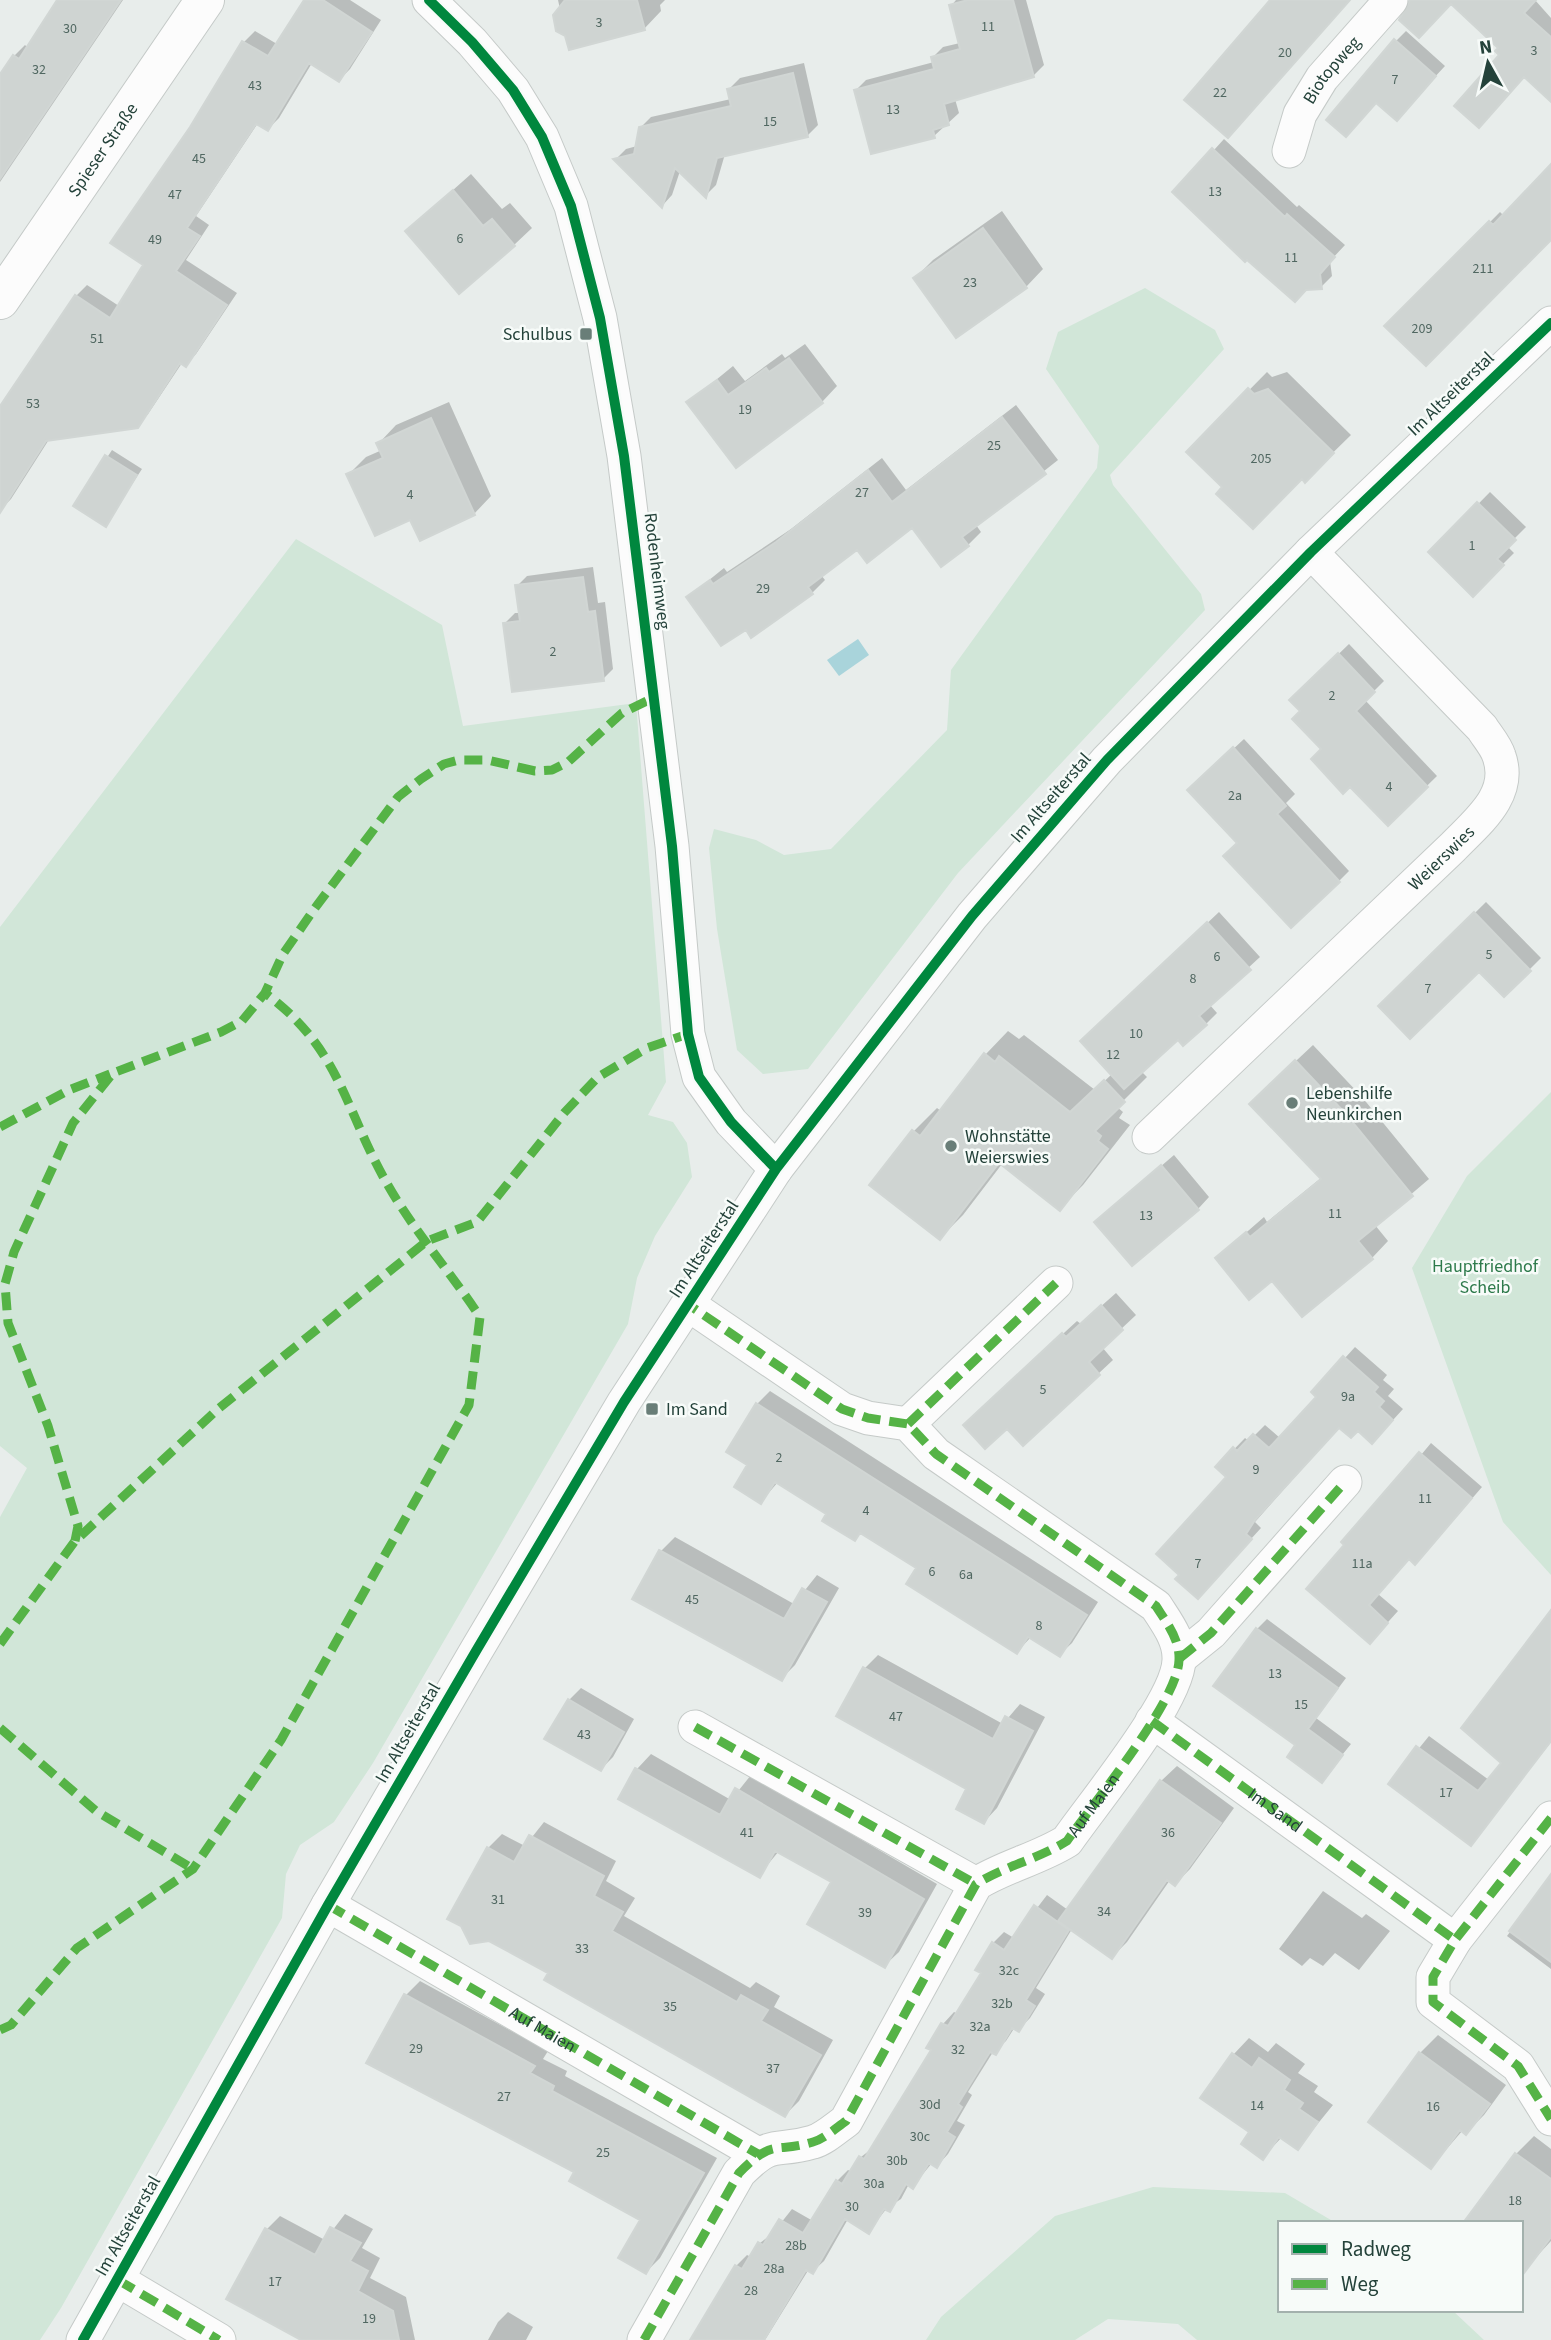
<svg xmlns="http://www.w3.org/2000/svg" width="1551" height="2340" font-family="'Source Sans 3',sans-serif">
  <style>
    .green { fill: #d1e6d8 }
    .water { fill: #a9d4db }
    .shadow { fill: #0003 }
    .building { fill: #cfd4d2; stroke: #d1d6d4; stroke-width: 2 }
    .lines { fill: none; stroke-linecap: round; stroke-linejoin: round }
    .minor-casing { stroke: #c5cac8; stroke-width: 35 }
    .tertiary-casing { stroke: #c5cac8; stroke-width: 40 }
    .minor { stroke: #fcfcfc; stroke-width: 33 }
    .tertiary { stroke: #fcfcfc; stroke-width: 38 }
    .quiet { stroke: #55b346; stroke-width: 9; stroke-dasharray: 18 9; stroke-linecap: butt }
    .cycleway-casing { stroke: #f7fbf9; stroke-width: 15 }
    .cycleway { stroke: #00873e; stroke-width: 10 }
    .poi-dot { fill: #697e78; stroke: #f7fbf9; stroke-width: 2.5 }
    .labels { text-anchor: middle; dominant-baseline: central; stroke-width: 5; stroke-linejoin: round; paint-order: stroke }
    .number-label { font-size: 14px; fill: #506761 }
    .street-label { font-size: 18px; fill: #24423a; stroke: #f7fbf9 }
    .poi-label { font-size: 18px; fill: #24423a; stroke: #f7fbf9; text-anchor: start }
    .park-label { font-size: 18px; fill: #2d7a4b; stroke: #f7fbf9 }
  </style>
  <rect width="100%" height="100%" fill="#e8edeb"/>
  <path class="green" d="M1145,288L1215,330L1224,349L1110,475L1113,485L1201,594L1205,610L958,873L808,1069L763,1074L737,1050L717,929L709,848L714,829L756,840L784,855L831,849L947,730L951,670L1097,468L1099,446L1046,369L1058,332Z
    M296,539L442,625L463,726L636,703L666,1082L648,1115L673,1122L687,1143L692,1177L655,1236L637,1278L628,1324L373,1763L334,1822L300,1845L286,1874L282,1918L61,2308L40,2340H0V1517L27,1468L0,1446V927Z
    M1551,1092V1575L1503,1522L1412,1268L1467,1176Z
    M1153,2187L1285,2193L1336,2223H1280V2310H1452L1484,2340H1197L1178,2324L1108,2319L1075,2340H926L941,2317L1055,2216Z"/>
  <path class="water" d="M858,639L869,655L839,676L827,660Z"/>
  <path class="shadow" d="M59,0H123L0,182V78L14,56L25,45L28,48Z
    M306,0H350L381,20L350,69L339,80L312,63L279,118L268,129L258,123L196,216L209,225L186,260L237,293L196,354L185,365L182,363L148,414L137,426L50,438L11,499L0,510V410L76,296L87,285L119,306L145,264L191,128L244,42L255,31L277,44Z
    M558,0H665L660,5L661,11L644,29L560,9Z
    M956,0H1026L1044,65L1033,76L955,99L959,113L934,136L856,90L866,80L934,62L933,57L943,47L960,43L951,6Z
    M1411,0H1535L1551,18V99L1451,2Z
    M1406,31L1445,66L1406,108L1377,101L1396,41Z
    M804,63L818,125L807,136L725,154L716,185L706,195L680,171L672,195L662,206L616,159L626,149L637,146L640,128L651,117L731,99L729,89L740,78Z
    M1224,139L1297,207L1299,205L1345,245L1330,261L1332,276L1321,287L1214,150Z
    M1551,166V238L1387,326L1500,212L1504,216Z
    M471,174L502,209L510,203L532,228L514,245L407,231Z
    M1002,211L1043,269L1026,287L915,278L933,260Z
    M805,344L837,386L822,402H689L733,366L745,381L782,354L785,358Z
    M1267,372L1272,377L1287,372L1351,435L1305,480L1302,477L1225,487L1188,452Z
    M449,402L491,496L474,514L411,517L348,475L366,457L382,450L379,443L396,425Z
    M1016,405L1058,460L976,525L981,532L968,545L913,526L857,547L821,575L825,580L812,593L747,628L688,597L724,568L727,572L791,529L882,458L906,490Z
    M112,450L142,469L105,525L75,506Z
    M1490,492L1526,527L1507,546L1514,553L1473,594L1431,552Z
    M593,567L598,603L605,602L613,669L603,679L505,623L515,613H521L517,586L527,576Z
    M1349,644L1384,681L1365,700L1437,776L1388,824L1291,700Z
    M1244,739L1295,794L1286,803L1349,871L1339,881L1200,780Z
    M1486,902L1541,958L1504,995L1479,970L1381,1006Z
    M1219,912L1260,957L1209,1004L1217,1013L1206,1024L1178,1037L1141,1071L1147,1077L1117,1107L1123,1112L1119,1118L1130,1125L1083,1185L1060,1208L1002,1164L963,1215L940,1238L872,1185L914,1131L937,1108L941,1111L986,1054L1008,1031L1019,1039L1024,1035L1095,1090L1112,1074L1093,1031Z
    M1313,1045L1362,1097L1429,1179L1375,1225L1388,1241L1372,1258L1273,1279L1217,1258L1264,1217L1267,1222L1321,1178L1268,1087Z
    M1174,1155L1209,1197L1198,1209L1096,1222Z
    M1116,1293L1136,1315L1102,1347L1113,1360L1023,1444L1008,1427L979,1411L1077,1321L1081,1324Z
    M1355,1347L1387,1375L1383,1380L1394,1389L1388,1396L1403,1409L1383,1431L1340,1426L1255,1522L1261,1528L1208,1586L1228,1477L1217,1467L1245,1438L1249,1441L1265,1425L1280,1438L1319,1397L1314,1392Z
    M770,1391L1098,1602L1072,1643L1059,1655L1031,1637L1017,1652L919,1567L861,1532L855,1539L829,1514L778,1482L761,1502L749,1465L728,1451L757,1404Z
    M1431,1443L1482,1487L1426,1552L1409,1557L1378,1594L1398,1611L1380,1631L1309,1589Z
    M675,1537L794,1604L817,1575L839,1588L795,1665L781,1679L661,1551Z
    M1551,1611V1742L1471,1843L1390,1784L1429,1736L1489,1780L1503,1763L1464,1728Z
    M1267,1619L1346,1678L1316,1718L1351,1744L1322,1780L1298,1745L1257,1629Z
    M878,1655L1003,1724L1020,1704L1045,1717L997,1808L984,1822L969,1788L865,1668Z
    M581,1688L634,1719L613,1757L601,1769L569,1700Z
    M651,1754L731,1800L751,1775L937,1884L899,1952L884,1966L833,1882L779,1851L759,1875L620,1798L637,1769Z
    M1177,1766L1234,1808L1190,1869L1175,1884L1170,1880L1127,1942L1112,1957L1072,1929L1036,1988L1045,1994L1030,2018L1019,2029L1015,2027L1006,2041L993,2052L968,2092L972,2095L957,2121L965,2125L948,2154L937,2166L932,2163L913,2186L909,2184L901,2199L887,2208L869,2231L848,2219L824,2261L812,2272L809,2269L765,2340H691L736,2266L747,2255L751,2257L760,2243L773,2233L792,2209L813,2221L837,2181L848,2170L852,2172L861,2157L874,2147L933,2050L929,2047L943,2024L954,2012L958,2014L983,1973L993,1943L1004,1932L1014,1938L1047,1895L1068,1910L1161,1781Z
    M544,1822L616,1861L606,1881L635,1898L624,1916L750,1988L756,1982L780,1996L774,2007L833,2040L799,2101L785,2115L550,1973L488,1848L502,1834L525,1846Z
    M1551,1877V1969L1507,1936Z
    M1323,1891L1362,1918L1366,1914L1390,1931L1359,1970L1335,1953L1323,1966L1310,1958L1302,1966L1279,1949Z
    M420,1981L548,2051L543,2059L567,2071L565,2076L717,2158L660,2258L646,2272L642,2219L576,2171L406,1995Z
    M1438,2035L1506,2085L1484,2115L1466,2133L1463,2130L1431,2167L1420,2053Z
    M1249,2038L1268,2052L1276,2043L1305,2064L1298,2073L1318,2086L1314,2092L1333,2105L1298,2148L1282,2137L1263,2157L1252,2132L1233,2055Z
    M1534,2136L1551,2149V2241L1526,2268L1516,2154Z
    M345,2214L373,2229L362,2248L380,2258L370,2278L406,2297L415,2340H308L267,2229L280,2216L325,2240Z
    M508,2312L533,2327L526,2340H488L498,2322Z"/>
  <path class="building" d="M57,0H121L0,179V74L13,55L19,59Z
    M304,0H323L372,32L339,82L309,63L268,131L256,124L187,228L200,236L176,271L227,305L186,367L180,363L138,428L46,441L0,513V406L75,295L110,318L143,265L110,243L190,127L242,41L268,56Z
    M565,0H637L645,30L569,50L565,36L556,31L553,15Z
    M968,0H1013L1034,77L944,104L949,125L933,130L935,138L871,154L854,90L934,69L931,57L960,49L949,5Z
    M1270,0H1350L1228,138L1184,100Z
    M1410,0H1536L1524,13L1551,37V102L1524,77L1479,128L1454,106L1499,55L1495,51L1498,48L1451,4L1419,38L1399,20Z
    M1394,39L1436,76L1397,121L1376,103L1346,137L1326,120Z
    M793,73L808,137L717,158L706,198L675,168L662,208L613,159L634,154L639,127L731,106L727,89Z
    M1212,148L1285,217L1287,214L1335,257L1320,274L1322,289L1306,290L1295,302L1247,260L1245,262L1172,192Z
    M1551,164V240L1426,366L1384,326L1489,221L1493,225Z
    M453,190L483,226L492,219L515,246L459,294L405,231Z
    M983,228L1027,288L956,338L913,278Z
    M789,358L823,403L736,468L686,402L717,380L728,395L766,368L769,372Z
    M1248,388L1254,394L1268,389L1334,453L1305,483L1302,479L1253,529L1216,494L1222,487L1186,452Z
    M1002,417L1046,474L962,537L969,546L941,567L912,528L867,563L857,550L808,587L813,594L751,638L746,630L721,646L686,597L710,580L713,584L776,542L868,470L892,502Z
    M431,418L475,515L420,541L410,520L375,536L346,474L383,458L376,443Z
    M105,455L137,475L106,527L73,506Z
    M1477,502L1516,540L1497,559L1504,565L1473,597L1428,552Z
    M583,577L588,612L595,611L604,681L512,692L503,623L520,621L515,585Z
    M1338,653L1375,692L1356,711L1428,787L1388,826L1350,787L1343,794L1311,759L1321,749L1292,719L1300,711L1289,700Z
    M1233,747L1286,806L1277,814L1340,882L1291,928L1223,856L1237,843L1187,790Z
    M1474,912L1531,971L1504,997L1479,972L1410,1039L1378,1006Z
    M1207,922L1251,970L1199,1016L1207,1025L1183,1046L1178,1040L1124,1089L1080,1041Z
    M984,1053L995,1062L999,1056L1070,1112L1104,1080L1125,1102L1095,1131L1101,1136L1098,1141L1108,1149L1060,1211L999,1163L940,1240L869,1185L912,1130L920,1136Z
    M1295,1060L1345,1113L1413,1196L1358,1241L1373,1259L1302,1317L1272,1281L1249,1300L1215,1258L1246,1232L1250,1237L1321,1179L1249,1104Z
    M1161,1165L1199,1210L1132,1266L1094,1222Z
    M1101,1305L1123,1330L1089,1362L1100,1375L1023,1446L1007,1429L985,1449L963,1425L1062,1333L1066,1337Z
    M1343,1356L1378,1387L1374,1392L1384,1401L1379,1407L1393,1420L1372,1444L1358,1431L1351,1438L1339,1428L1255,1520L1246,1534L1252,1539L1198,1599L1175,1579L1179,1575L1156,1554L1226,1477L1215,1467L1233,1447L1237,1451L1253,1434L1269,1448L1316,1397L1311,1392Z
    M756,1403L1087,1615L1060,1657L1028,1637L1017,1654L906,1584L916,1568L860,1533L855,1541L822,1521L826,1514L775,1482L761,1504L734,1487L747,1465L726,1452Z
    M1419,1452L1472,1498L1415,1565L1409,1559L1369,1605L1388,1623L1370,1644L1306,1589L1344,1545L1341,1542Z
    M659,1550L784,1619L802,1588L827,1602L782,1681L632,1599Z
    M1551,1610V1741L1471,1846L1388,1784L1416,1746L1478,1791L1501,1763L1461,1728Z
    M1256,1628L1338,1688L1308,1729L1343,1755L1322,1783L1287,1757L1295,1745L1213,1686Z
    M863,1667L993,1739L1005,1716L1033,1731L984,1824L956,1809L966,1789L836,1716Z
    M568,1699L624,1732L601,1771L544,1739Z
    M635,1768L720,1815L735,1788L924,1899L885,1968L807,1924L831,1882L775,1851L760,1878L618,1799Z
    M1160,1780L1221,1823L1175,1886L1167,1880L1112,1959L1058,1921Z
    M529,1835L604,1876L594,1896L623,1912L612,1931L737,2002L741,1995L768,2010L761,2021L821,2055L785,2117L544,1980L548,1973L489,1941L470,1944L461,1926L447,1919L487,1847L514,1862Z
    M1551,1874V1962L1509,1931Z
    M1034,1905L1069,1930L1026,2000L1035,2006L1019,2032L1012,2028L996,2055L990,2052L958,2104L962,2107L947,2132L955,2137L937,2168L929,2163L913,2189L906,2184L890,2212L884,2209L869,2234L845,2219L813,2274L806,2270L764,2340H690L735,2265L742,2269L758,2242L763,2245L779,2219L803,2233L836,2180L842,2184L859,2156L864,2159L931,2050L926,2048L941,2023L948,2026L981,1973L975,1970L992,1942L1004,1950Z
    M404,1994L535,2066L530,2073L554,2086L552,2091L704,2173L646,2274L618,2258L640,2220L569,2181L574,2172L366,2063Z
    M1419,2052L1490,2104L1466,2135L1460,2130L1431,2169L1368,2122Z
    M1232,2053L1252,2068L1259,2058L1290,2080L1284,2090L1303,2103L1299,2109L1318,2122L1298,2150L1279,2137L1263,2160L1241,2144L1249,2132L1200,2098Z
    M1515,2153L1551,2179V2237L1521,2277V2223H1463Z
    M330,2227L361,2243L350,2261L368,2271L358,2291L393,2311L399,2340H301L226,2299L265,2228L315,2255Z"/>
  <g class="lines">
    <g class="minor-casing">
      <g id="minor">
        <path d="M429,0L472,42L513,90L542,137L571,206L600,318L624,456L672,846L688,1034L699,1077L731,1122L776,1169"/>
        <path id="s1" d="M1289,151L1300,114L1322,78L1391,0"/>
        <path id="s2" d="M1149,1137L1453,847C1477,822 1513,795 1499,756C1496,746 1487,736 1482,728L1311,552"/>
        <path d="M908,1424L1056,1283"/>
        <path d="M1180,1658L1211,1633L1345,1482"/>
        <path d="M1152,1721L1455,1940"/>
        <path d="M695,1727L976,1884"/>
        <path d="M1551,1818L1455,1940L1433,1977V2002L1518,2066L1551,2119"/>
        <path d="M328,1905L758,2154"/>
        <path d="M118,2280L219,2340"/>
        <path d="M83,2340L328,1905L476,1651L624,1402L776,1169L972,916L1107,760L1311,552L1551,323"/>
        <path id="s3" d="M644,2340L739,2173C775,2137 773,2154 813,2142C824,2139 836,2128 846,2121L976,1884C1005,1866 1038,1859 1067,1841C1094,1802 1178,1701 1179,1660C1180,1639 1166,1622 1156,1606L936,1454L908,1424L868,1418L842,1409L689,1305"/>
      </g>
    </g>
    <g class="tertiary-casing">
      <g id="tertiary">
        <path id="s4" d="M0,300L205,0"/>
      </g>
    </g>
    <use href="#minor" class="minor"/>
    <use href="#tertiary" class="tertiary"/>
    <g class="quiet">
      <path d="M0,1127L69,1090L110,1074"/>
      <path d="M908,1424L1056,1283"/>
      <path d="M75,1541L78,1526L48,1426L8,1323L5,1284L14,1252L73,1123L113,1073L221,1032L242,1021L265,993L283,954L315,908L398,797L421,779L444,764L459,760H487L535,771L552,770L568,762L622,713L655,697"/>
      <path d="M0,1644L75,1541L218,1409L427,1241L477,1222L564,1113L598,1077L647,1048L688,1034"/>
      <path d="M1180,1658L1211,1633L1345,1482"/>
      <path id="s5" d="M1152,1721L1455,1940"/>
      <path d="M695,1727L976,1884"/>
      <path d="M0,1728L96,1811L193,1869"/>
      <path d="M1551,1818L1455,1940L1433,1977V2002L1518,2066L1551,2119"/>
      <path id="s6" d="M328,1905L758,2154"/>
      <path d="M0,2030L11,2025L77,1948L193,1869L281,1740L469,1405L480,1317C451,1273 415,1232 389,1187C344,1110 342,1050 265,993"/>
      <path d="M118,2280L219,2340"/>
      <path d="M644,2340L739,2173C775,2137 773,2154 813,2142C824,2139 836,2128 846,2121L976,1884C1005,1866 1038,1859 1067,1841C1094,1802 1178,1701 1179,1660C1180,1639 1166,1622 1156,1606L936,1454L908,1424L868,1418L842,1409L689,1305"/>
    </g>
    <g class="cycleway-casing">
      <path id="cycleway" d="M429,0L472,42L513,90L542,137L571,206L600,318L624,456L672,846L688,1034L699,1077L731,1122L776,1169
        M83,2340L328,1905L476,1651L624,1402L776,1169L972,916L1107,760L1311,552L1551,323"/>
    </g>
    <use href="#cycleway" class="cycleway"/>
  </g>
  <g class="poi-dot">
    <rect x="579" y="327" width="14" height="14" rx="3.5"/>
    <circle cx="1292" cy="1103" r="7"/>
    <circle cx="951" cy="1146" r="7"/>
    <rect x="645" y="1402" width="14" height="14" rx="3.5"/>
  </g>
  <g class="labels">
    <g class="number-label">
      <text x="599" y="23">3</text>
      <text x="988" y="27">11</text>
      <text x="70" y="29">30</text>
      <text x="1534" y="51">3</text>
      <text x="1285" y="53">20</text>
      <text x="39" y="70">32</text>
      <text x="1395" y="80">7</text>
      <text x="255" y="86">43</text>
      <text x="1220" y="93">22</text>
      <text x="893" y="110">13</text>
      <text x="770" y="122">15</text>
      <text x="199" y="159">45</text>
      <text x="1215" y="192">13</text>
      <text x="175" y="195">47</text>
      <text x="460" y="239">6</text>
      <text x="155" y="240">49</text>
      <text x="1291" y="258">11</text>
      <text x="1483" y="269">211</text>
      <text x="970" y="283">23</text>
      <text x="1422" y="329">209</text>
      <text x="97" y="339">51</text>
      <text x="33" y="404">53</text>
      <text x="745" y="410">19</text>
      <text x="994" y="446">25</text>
      <text x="1261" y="459">205</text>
      <text x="862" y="493">27</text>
      <text x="410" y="495">4</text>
      <text x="1472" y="546">1</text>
      <text x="763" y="589">29</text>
      <text x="553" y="652">2</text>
      <text x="1332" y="696">2</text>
      <text x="1389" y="787">4</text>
      <text x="1235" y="796">2a</text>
      <text x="1489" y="955">5</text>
      <text x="1217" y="957">6</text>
      <text x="1193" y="979">8</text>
      <text x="1428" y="989">7</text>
      <text x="1136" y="1034">10</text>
      <text x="1113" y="1055">12</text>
      <text x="1335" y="1214">11</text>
      <text x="1146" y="1216">13</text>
      <text x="1043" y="1390">5</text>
      <text x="1348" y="1397">9a</text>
      <text x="779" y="1458">2</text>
      <text x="1256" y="1470">9</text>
      <text x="1425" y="1499">11</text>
      <text x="866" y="1511">4</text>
      <text x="1198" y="1564">7</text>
      <text x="1362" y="1564">11a</text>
      <text x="932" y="1572">6</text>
      <text x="966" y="1575">6a</text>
      <text x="692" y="1600">45</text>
      <text x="1039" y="1626">8</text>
      <text x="1275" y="1674">13</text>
      <text x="1301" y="1705">15</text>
      <text x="896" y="1717">47</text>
      <text x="584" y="1735">43</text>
      <text x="1446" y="1793">17</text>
      <text x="747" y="1833">41</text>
      <text x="1168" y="1833">36</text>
      <text x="498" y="1900">31</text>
      <text x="1104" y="1912">34</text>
      <text x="865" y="1913">39</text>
      <text x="582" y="1949">33</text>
      <text x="1009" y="1971">32c</text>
      <text x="1002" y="2004">32b</text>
      <text x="670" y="2007">35</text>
      <text x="980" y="2027">32a</text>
      <text x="416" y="2049">29</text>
      <text x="958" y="2050">32</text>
      <text x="773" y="2069">37</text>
      <text x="504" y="2097">27</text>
      <text x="930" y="2105">30d</text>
      <text x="1257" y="2106">14</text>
      <text x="1433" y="2107">16</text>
      <text x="920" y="2137">30c</text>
      <text x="603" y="2153">25</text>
      <text x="897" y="2161">30b</text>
      <text x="874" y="2184">30a</text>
      <text x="1515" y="2201">18</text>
      <text x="852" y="2207">30</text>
      <text x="796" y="2246">28b</text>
      <text x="774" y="2269">28a</text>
      <text x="275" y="2282">17</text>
      <text x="751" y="2291">28</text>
      <text x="369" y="2319">19</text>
    </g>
    <g class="street-label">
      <text stroke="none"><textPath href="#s1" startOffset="93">Biotopweg</textPath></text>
      <text stroke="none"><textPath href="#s4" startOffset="182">Spieser Straße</textPath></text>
      <text transform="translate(1451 394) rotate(-44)">Im Altseiterstal</text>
      <text transform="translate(657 571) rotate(83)">Rodenheimweg</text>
      <text transform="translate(1051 798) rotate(-49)">Im Altseiterstal</text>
      <text stroke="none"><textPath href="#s2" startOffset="404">Weierswies</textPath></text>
      <text transform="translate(704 1249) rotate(-57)">Im Altseiterstal</text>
      <text transform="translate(408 1733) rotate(-60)">Im Altseiterstal</text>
      <text stroke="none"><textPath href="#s3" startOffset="730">Auf Maien</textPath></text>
      <text stroke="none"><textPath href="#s5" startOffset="152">Im Sand</textPath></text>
      <text stroke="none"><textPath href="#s6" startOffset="248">Auf Maien</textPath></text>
      <text transform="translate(128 2226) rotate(-60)">Im Altseiterstal</text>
    </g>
    <g class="poi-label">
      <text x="572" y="334" text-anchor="end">Schulbus</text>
      <text x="1306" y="1093">Lebenshilfe<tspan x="1306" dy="21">Neunkirchen</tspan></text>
      <text x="965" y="1136">Wohnstätte<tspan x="965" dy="21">Weierswies</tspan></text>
      <text x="666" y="1409">Im Sand</text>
    </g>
    <g class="park-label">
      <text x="1485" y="1266">Hauptfriedhof<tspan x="1485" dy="21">Scheib</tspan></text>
    </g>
  </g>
  <rect x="1278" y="2221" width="245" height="91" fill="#f7fbf9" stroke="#a3b1ad" stroke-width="2"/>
  <rect x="1292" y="2244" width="35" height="10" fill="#00873e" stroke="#a3b1ad" stroke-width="2"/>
  <text x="1341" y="2256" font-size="21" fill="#24423a">Radweg</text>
  <rect x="1292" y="2279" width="35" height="10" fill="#55b346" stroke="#a3b1ad" stroke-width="2"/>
  <text x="1341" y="2291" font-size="21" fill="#24423a">Weg</text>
  <g transform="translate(1488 63) rotate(352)" stroke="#f7fbf9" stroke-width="5" paint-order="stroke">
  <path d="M0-5L12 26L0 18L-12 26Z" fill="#24423a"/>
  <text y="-10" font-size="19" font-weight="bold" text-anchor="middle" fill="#24423a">N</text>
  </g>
</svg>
